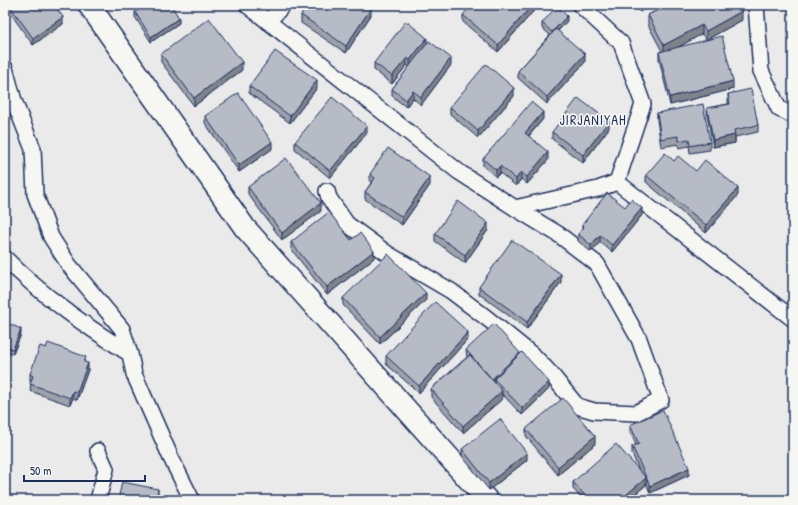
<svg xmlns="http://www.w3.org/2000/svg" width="798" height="505" font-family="'Patrick Hand',sans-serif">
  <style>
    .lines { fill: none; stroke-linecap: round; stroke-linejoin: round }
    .minor-casing { stroke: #1b2f5e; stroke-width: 18 }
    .secondary-casing { stroke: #1b2f5e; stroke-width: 24 }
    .minor { stroke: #f6f6f2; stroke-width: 15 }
    .secondary { stroke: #f6f6f2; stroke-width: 21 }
    .wall { fill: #9da1aa; stroke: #1b2f5e }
    .shaded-wall { fill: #7f838b; stroke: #1b2f5e }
    .building { fill: #b6bbc6; stroke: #1b2f5e }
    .labels { text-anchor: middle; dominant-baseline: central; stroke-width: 3.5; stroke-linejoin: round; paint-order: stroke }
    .quarter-label { font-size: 14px; letter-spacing: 1px; fill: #1b2f5e; stroke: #f6f6f2 }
  </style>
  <rect width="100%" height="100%" fill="#e9eae9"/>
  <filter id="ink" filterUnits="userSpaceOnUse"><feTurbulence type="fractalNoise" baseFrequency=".025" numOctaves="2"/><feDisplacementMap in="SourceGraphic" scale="8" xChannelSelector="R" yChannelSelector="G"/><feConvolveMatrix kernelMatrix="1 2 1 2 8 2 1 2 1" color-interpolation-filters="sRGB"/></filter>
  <g filter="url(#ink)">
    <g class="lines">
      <g class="minor-casing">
        <path id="minor" d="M247,5L459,172L515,208L598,189L617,182L643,104L621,43L580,5
          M756,5L761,71L779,109L793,115
          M268,22L283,5
          M5,68L14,101L33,149L35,194L51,237L69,265L122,329L130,354L134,374L171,458L192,500
          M617,182L793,319
          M327,191L329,198L347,224L388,254L451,291L488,319L535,357L551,374L577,406L594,411L636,413L661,400L639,339L597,264L558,234L515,208
          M5,258C42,296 86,326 130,354
          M98,500L106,469L98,451"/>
      </g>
      <g class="secondary-casing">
        <path id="secondary" d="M89,5L245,228L487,500"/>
      </g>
      <use href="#minor" class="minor"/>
      <use href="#secondary" class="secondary"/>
    </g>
    <path class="wall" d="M5,5H54L63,24L33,45L5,6Z
      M132,5H171L179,23L151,42L135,17V12L137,11Z
      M537,5V7L498,52L463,22V15Z
      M634,5H648L640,12Z
      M660,5L742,20L706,40L702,34L678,47L733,89L670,105L659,59V52L662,51L648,25V15L660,9Z
      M301,15H371L346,53L301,23Z
      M567,21L558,31L585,62L547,104L518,78V71L550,35L542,28V23Z
      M427,43L451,65L421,105L413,98L406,107L392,96V89L409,67L407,65L392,84L374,70V63Z
      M161,54L242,70L194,106L161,62Z
      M249,86L317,88L290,123L249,93Z
      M728,94L758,125V132L735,137V143L713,147L707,115V108L728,104Z
      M514,96L478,138L450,114V107Z
      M657,113L710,142V150L690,153L689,146L679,148L678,144L661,147L657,120Z
      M205,116L272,149L239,172L205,123Z
      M543,119L529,136L548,160L527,184L521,179L516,186L500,173L496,177L483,166V159Z
      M609,128L583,163L552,139V132Z
      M367,133L330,178L295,149V142Z
      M674,161L738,195L706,233L646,182V175Z
      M370,174L430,185L402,225L365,199V192L371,183L370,181Z
      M248,187L321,211L282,240L248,194Z
      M625,207L642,215L612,252L600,242L591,252L578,241V234L582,230V225Z
      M488,230L465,263L435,241V234Z
      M351,240L374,258L327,295L291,249V242Z
      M561,282L527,329L479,294V287Z
      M343,298L426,300L380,344L343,305Z
      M5,322L21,334L13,354L5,351Z
      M468,339L419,393L386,364V356Z
      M466,350L520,354L549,389L522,415L502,394V399L463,433L431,397V389L467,357Z
      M86,363L88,370L77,400L73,398L70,405L30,391L31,382H30V374Z
      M630,425L689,475L650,493L646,483V485L628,500H583L573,489V482L640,472L632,454V446L636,445L630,432Z
      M526,429L595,444L558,475L526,436Z
      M462,449L527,460L489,490L462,456Z"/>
    <path class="shaded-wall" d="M137,5H149L137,13Z
      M532,5H537V7L498,52V45Z
      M640,5H648L640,12Z
      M371,8V15L346,53V46Z
      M742,11V20L706,40V31Z
      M567,16V21L552,37V32Z
      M63,17V24L33,45V38Z
      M179,18V23L151,42V37Z
      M702,25V34L664,55V45Z
      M427,38V45L410,68V60Z
      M585,54V62L547,104V97Z
      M407,58V65L392,84V76Z
      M451,58V65L421,105V97Z
      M242,62V70L194,106V98Z
      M317,80V88L290,123V116Z
      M733,81V89L670,105V97Z
      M514,88V96L478,138V131Z
      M413,91V98L406,107V100Z
      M543,112V119L525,140V133Z
      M609,121V128L583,163V155Z
      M367,126V133L330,178V171Z
      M735,135V143L713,147V140Z
      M272,142V149L239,172V165Z
      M548,152V160L527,184V177Z
      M500,166V173L496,177V170Z
      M521,172V179L516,186V179Z
      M430,177V185L402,225V217Z
      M738,188V195L706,233V225Z
      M321,203V211L282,240V233Z
      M642,208V215L612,252V245Z
      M488,223V230L465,263V255Z
      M600,235V242L591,252V245Z
      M374,251V258L327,295V287Z
      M561,274V282L527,329V322Z
      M426,293V300L380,344V337Z
      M21,329V334L13,354V349Z
      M468,332V339L419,393V386Z
      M520,353V360L494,379V384L492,386V379Z
      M88,363V370L77,400V392Z
      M549,382V389L522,415V408Z
      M73,391V398L70,405V398Z
      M502,391V399L463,433V426Z
      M595,436V444L558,475V467Z
      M527,453V460L489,490V483Z
      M689,468V475L650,493V486Z
      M646,478V485L628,500H620Z
      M158,489V494L157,500H156Z"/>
    <path class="building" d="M9,5H54L63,17L33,38Z
      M146,5H171L179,18L151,37L135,12Z
      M308,5H366L371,8L346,46L301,15Z
      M471,5H532L498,45L463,15Z
      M660,5H739L742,11L706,31L702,25L664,45L648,15L662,8Z
      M557,6L567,16L552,32L542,23Z
      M209,18L242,62L194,98L161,54Z
      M406,21L427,38L410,60L407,58L392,76L374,63Z
      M556,29L585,54L547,97L518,71Z
      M722,36L733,81L670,97L659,52Z
      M429,41L451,58L421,97L413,91L406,100L392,89Z
      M275,51L317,80L290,116L249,86Z
      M486,64L514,88L478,131L450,107Z
      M751,89L758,125L734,130L735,135L713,140L707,108L730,104L728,94Z
      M238,93L272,142L239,165L205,116Z
      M332,97L367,126L330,171L295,142Z
      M578,98L609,121L583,155L552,132Z
      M531,102L543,112L525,133L548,152L527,177L521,172L516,179L500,166L496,170L483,159Z
      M703,104L710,142L690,146L689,139L679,141L678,136L661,139L657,113Z
      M388,148L430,177L402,217L365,192L375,178L370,174Z
      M665,153L674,161L678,156L696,171L705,160L738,188L706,225L646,175Z
      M286,158L321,203L282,233L248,187Z
      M607,193L625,207L631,199L642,208L612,245L600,235L591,245L578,234L584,227L582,225Z
      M458,201L488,223L465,255L435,234Z
      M329,212L351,240L360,233L374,251L327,287L291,242Z
      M512,240L561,274L527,322L479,287Z
      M388,254L426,293L380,337L343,298Z
      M435,302L468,332L419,386L386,356Z
      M5,322L21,329L13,349L5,346Z
      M494,324L520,353L492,379L466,350Z
      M48,343L86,357L84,362L88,363L77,392L73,391L70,398L30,384L33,376L30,374L40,346L46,348Z
      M522,352L549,382L522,408L494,379Z
      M470,355L502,391L463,426L431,389Z
      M563,398L595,436L558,467L526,429Z
      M663,410L689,468L650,486L632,446L639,444L630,425Z
      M500,419L527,453L489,483L462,449Z
      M616,444L646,478L620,500H589L573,482Z
      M122,482L158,489L156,500H118Z"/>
  </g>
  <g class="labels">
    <g class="quarter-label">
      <text x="593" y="119">JIRJANIYAH</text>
    </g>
  </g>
  <rect width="798" height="505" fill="none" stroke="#f6f6f2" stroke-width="20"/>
  <rect x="10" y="10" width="778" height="485" fill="none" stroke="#1b2f5e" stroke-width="1.5" filter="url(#ink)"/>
  <path d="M24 475v6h121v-6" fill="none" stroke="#1b2f5e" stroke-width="2"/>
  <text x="30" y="475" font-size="12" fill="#1b2f5e" stroke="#f6f6f2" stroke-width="3" paint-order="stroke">50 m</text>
</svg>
